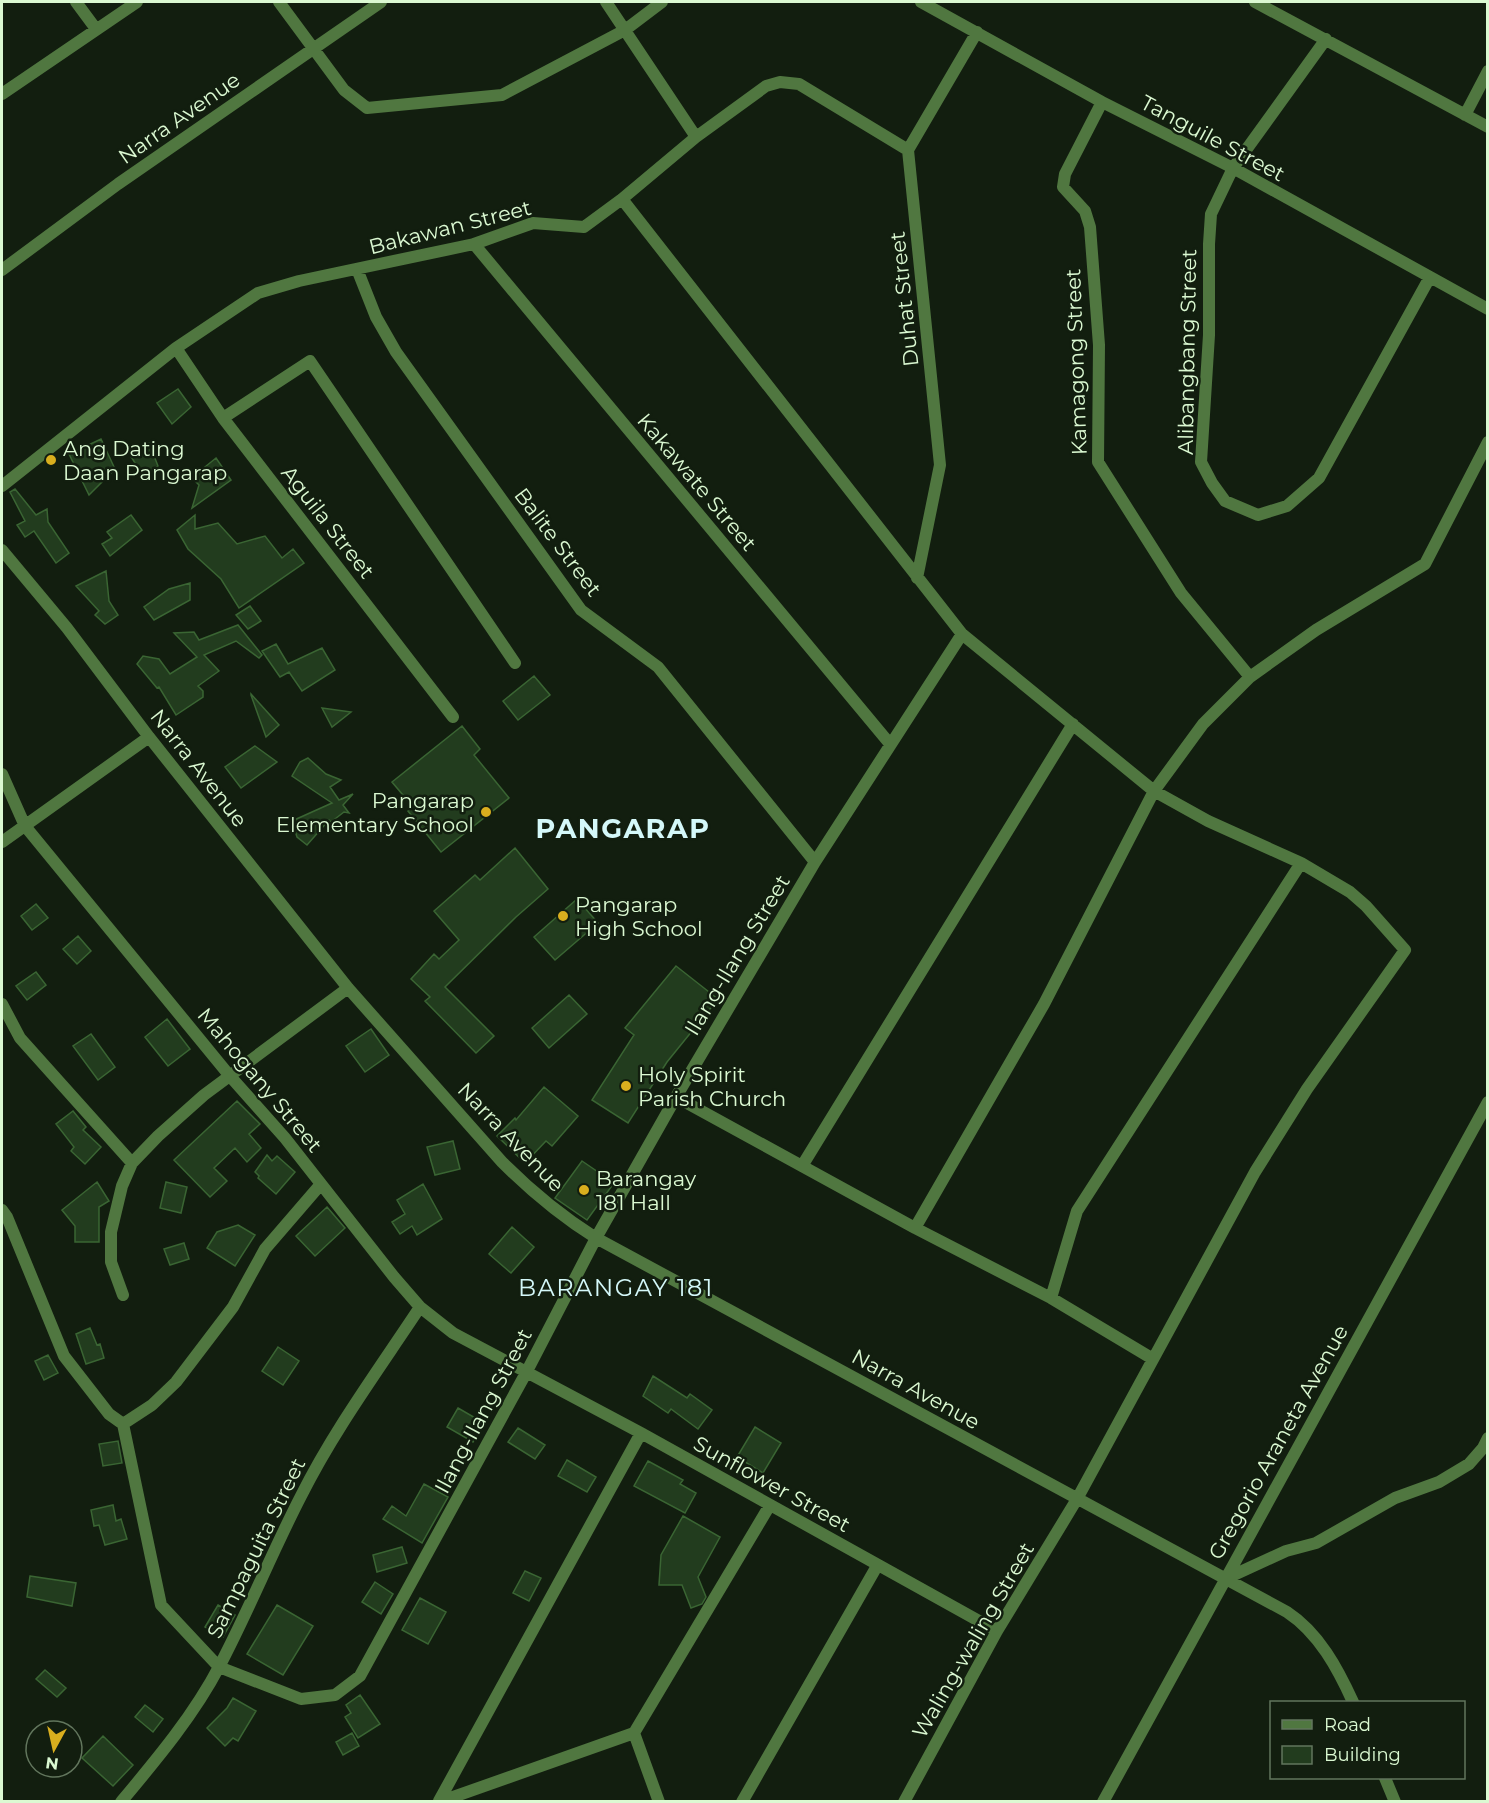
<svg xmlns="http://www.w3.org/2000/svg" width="1489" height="1803" font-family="Montserrat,sans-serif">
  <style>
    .building { fill: #223c1e; stroke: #3a6533; stroke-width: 1.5 }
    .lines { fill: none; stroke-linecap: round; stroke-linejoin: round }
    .minor { stroke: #507740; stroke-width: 12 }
    .poi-dot { fill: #d9ae1e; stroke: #121e0f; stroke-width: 2 }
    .labels { text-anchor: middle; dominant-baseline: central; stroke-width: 5; stroke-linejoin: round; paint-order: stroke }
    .street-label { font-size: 21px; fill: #dbf9d2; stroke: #121e0f }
    .poi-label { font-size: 21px; fill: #dbf9d2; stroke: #121e0f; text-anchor: start }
    .quarter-label { font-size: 24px; letter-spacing: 1.5px; fill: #d4f8f9; stroke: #121e0f }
    .district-label { font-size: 27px; font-weight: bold; letter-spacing: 1.5px; fill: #d4f8f9; stroke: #121e0f }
  </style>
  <rect width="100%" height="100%" fill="#121e0f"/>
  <path class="building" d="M178,389L191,407L172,424L157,403Z
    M101,439L115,469L89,495L69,454Z
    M149,443L158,466L145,479L130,455Z
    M216,458L231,480L192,508L199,485L195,481V475Z
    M15,489L36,515L47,509L48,522L69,553L56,563L34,531L25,537L17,525L25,521L10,492Z
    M131,515L142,530L110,556L102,544L112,538L107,532Z
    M195,515V529L218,523L237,544L265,536L282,558L293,549L304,563L239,608L221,579L188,549L177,530Z
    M106,571L109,601L118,615L105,624L95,615L99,611L76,586Z
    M190,583V600L154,620L144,607L169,589Z
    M250,606L261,621L248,629L236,615Z
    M238,625L262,655L259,658L236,641L204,655L219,671L198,686L203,691V697L176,715L159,687L157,688L137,664L143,656L159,659L170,674L197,657L174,633L194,632L199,640Z
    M276,644L288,664L322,648L335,670L302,691L289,672L280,677L262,651Z
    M534,676L550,695L518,720L503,701Z
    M251,694L279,725L266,737L251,695Z
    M322,708L351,712L332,727Z
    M462,726L480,749L474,755L509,798L441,852L408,811L413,807L392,782Z
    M255,746L277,762L241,788L225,767Z
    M308,758L326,774L341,780L330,787L339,800L353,794L343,805L349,813L344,812L331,822L329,820L307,845L297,837L292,821L332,803L292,776L300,762Z
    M515,848L548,889L516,917L445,987L494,1036L476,1053L425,1001L430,997L411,979L434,954L439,959L459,940L434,911L475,875L480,880Z
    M577,899L598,923L555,960L534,937Z
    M36,904L48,918L32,930L21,916Z
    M78,936L91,951L77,964L63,949Z
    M676,966L718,999L667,1062L628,1123L592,1100L634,1035L625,1028Z
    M36,972L46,985L27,1000L16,986Z
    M569,995L587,1014L549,1048L532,1028Z
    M167,1019L190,1049L168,1066L145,1037Z
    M371,1029L389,1055L365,1072L346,1046Z
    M91,1034L115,1067L98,1080L73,1046Z
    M544,1087L578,1116L552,1146L546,1141L525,1163L497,1136L515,1118L516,1120Z
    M237,1101L260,1124L249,1134L261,1148L247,1162L235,1148L214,1168L227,1181L210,1197L174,1160Z
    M73,1111L86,1127L83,1130L101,1147L85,1164L71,1151L74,1147L56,1124Z
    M453,1141L460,1169L435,1175L427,1147Z
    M267,1155L272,1161L277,1156L295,1172L276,1194L258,1178L259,1176L255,1172Z
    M582,1161L614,1183L587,1220L555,1198Z
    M97,1182L109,1201L99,1207V1242H75V1226L62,1210Z
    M166,1182L187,1187L181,1213L160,1208Z
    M423,1184L442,1219L417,1235L412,1226L400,1234L392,1222L405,1214L397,1200Z
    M327,1207L345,1228L315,1256L296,1236Z
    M238,1225L255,1235L235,1266L207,1248L217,1232Z
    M512,1227L534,1247L511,1273L489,1254Z
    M184,1243L189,1259L170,1265L164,1249Z
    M90,1328L97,1345L100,1344L104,1358L86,1364L76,1334Z
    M278,1347L299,1361L283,1385L262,1371Z
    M48,1355L58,1373L44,1380L35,1361Z
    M653,1376L687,1398L690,1394L712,1410L698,1429L671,1409L668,1413L643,1396Z
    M458,1408L484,1423L473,1442L447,1427Z
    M755,1427L781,1443L763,1473L737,1457Z
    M518,1428L545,1445L535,1459L508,1442Z
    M118,1441L122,1463L103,1466L99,1444Z
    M567,1460L596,1477L587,1492L558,1476Z
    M648,1461L683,1480L680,1484L696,1493L685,1513L634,1486Z
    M424,1484L448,1497L422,1543L383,1519L392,1506L406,1516Z
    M113,1505L116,1521L121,1519L127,1539L105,1545L99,1525L94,1526L91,1510Z
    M683,1516L720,1537L698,1577L706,1597L702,1604L691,1608L682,1585H659L661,1555Z
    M402,1547L407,1563L377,1572L373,1555Z
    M525,1571L541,1578L529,1601L513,1593Z
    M30,1576L76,1583L72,1606L27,1597Z
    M375,1582L393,1594L381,1614L362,1602Z
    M420,1598L446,1612L428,1644L402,1630Z
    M218,1605L235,1615L223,1637L205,1627Z
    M277,1605L313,1626L283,1675L247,1654Z
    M45,1670L66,1688L57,1697L36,1679Z
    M360,1695L380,1724L358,1738L345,1717L351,1713L346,1705Z
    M233,1698L256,1711L238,1741L233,1738L225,1746L207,1728L227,1708Z
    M145,1705L163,1719L153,1732L135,1717Z
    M352,1733L359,1746L343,1755L336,1742Z
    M103,1736L133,1765L113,1786L82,1758Z"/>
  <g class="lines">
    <path class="minor" d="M76,2L96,29
      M279,2L344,90L367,108L502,95L625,30L662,2
      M606,2L696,137
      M921,2L1102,102L1233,168L1488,309
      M1255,2L1488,127
      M1326,39L1233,168L1211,214L1209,244V335L1201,462L1212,483L1225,501L1258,515L1287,506L1319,478L1430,277
      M2,94L137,2
      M1102,102L1065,174L1063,187L1085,211L1090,227L1099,345L1098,462L1181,593L1250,677
      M1465,115L1488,71
      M622,199L962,634L1154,791L1208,821L1301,863L1350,892L1366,906L1405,950L1307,1089L1255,1172L1077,1499L997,1631L904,1802
      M474,244L890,744
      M357,269L376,317L396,352L581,610L658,667L815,862
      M2,270L118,184L381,2
      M176,348L223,418L453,717
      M223,418L310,361L515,663
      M2,486L176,348L258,293L299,281L474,244L533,223L584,227L622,199L696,137L766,86L780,82L799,84L908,150
      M2,550L67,628L149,737L348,988L502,1162C531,1191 561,1216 596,1238L1287,1612C1319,1633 1338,1669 1353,1702
      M917,578L940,465L908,150L977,32
      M2,774L25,826L229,1075L285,1138L394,1277L420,1307L453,1333L641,1433L997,1631
      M2,842L149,737
      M2,1004L20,1038L132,1163
      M676,1097L915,1228L1051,1298L1153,1359
      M802,1166L1073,724
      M2,1210L7,1217L64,1356L109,1414L123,1424L161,1605L219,1667L301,1699L335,1695L360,1676L526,1373L596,1238L676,1097L815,862L962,634
      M915,1228L1044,1004L1154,791L1203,724L1250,677L1316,630L1425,564L1488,442
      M123,1295L111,1262V1232L122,1186L132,1163L158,1136L204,1095L348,988
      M1051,1298L1077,1211L1301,863
      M123,1424L152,1405L176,1382L233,1307L265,1249L321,1184
      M1225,1579L1286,1551L1316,1543L1395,1498L1439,1482L1469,1464L1483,1448L1488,1438
      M634,1733L770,1505
      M1385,1778L1395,1802
      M439,1801L641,1433
      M121,1802C157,1759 194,1715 220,1665C249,1610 272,1552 301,1496C334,1430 379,1369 420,1307
      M439,1802L634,1733L659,1802
      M742,1802L877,1566
      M1103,1802L1488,1102"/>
  </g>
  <g class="poi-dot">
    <circle cx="51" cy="460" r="6"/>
    <circle cx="486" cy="812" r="6"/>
    <circle cx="563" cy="916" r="6"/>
    <circle cx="626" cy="1086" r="6"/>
    <circle cx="584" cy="1190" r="6"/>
  </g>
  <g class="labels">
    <g class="street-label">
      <text transform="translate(179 118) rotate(-35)">Narra Avenue</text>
      <text transform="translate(1213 138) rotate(28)">Tanguile Street</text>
      <text transform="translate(450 227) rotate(-14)">Bakawan Street</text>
      <text transform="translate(904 299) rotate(-96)">Duhat Street</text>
      <text transform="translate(1187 352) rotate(-89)">Alibangbang Street</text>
      <text transform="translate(1076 362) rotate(-92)">Kamagong Street</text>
      <text transform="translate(697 482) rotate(50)">Kakawate Street</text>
      <text transform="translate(328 522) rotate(52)">Aguila Street</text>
      <text transform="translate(558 542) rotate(53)">Balite Street</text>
      <text transform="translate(199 768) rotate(52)">Narra Avenue</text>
      <text transform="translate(737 955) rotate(-59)">Ilang-Ilang Street</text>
      <text transform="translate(260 1080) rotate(50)">Mahogany Street</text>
      <text transform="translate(511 1137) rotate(46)">Narra Avenue</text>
      <text transform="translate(916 1389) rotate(29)">Narra Avenue</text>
      <text transform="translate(483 1411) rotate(-62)">Ilang-Ilang Street</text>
      <text transform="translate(1278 1442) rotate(-61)">Gregorio Araneta Avenue</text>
      <text transform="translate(772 1484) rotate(29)">Sunflower Street</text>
      <text transform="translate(256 1548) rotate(-64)">Sampaguita Street</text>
      <text transform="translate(973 1640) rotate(-60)">Waling-waling Street</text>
    </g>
    <g class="poi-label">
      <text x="63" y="448">Ang Dating<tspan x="63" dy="24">Daan Pangarap</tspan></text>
      <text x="474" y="800" text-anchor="end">Pangarap<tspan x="474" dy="24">Elementary School</tspan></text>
      <text x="575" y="904">Pangarap<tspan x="575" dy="24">High School</tspan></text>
      <text x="638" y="1074">Holy Spirit<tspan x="638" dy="24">Parish Church</tspan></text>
      <text x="596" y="1178">Barangay<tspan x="596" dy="24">181 Hall</tspan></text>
    </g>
    <g class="quarter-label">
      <text x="616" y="1287">BARANGAY 181</text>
    </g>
    <g class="district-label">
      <text x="623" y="828">PANGARAP</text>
    </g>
  </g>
  <rect width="1489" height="1803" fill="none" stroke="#dbf9d2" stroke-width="6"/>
  <rect x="1270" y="1701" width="195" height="78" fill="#121e0f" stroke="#62765d" stroke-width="1.5"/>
  <rect x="1282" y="1720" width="30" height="9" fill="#507740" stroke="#62765d" stroke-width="1.5"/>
  <text x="1324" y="1731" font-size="18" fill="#dbf9d2">Road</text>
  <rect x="1282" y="1746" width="30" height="18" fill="#223c1e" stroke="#62765d" stroke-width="1.5"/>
  <text x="1324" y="1761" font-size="18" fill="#dbf9d2">Building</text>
  <g transform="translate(54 1749) rotate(188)"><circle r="28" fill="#121e0f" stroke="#62765d" stroke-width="1.5"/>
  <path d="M0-4.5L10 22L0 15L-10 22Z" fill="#d9ae1e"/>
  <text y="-9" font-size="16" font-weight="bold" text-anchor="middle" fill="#dbf9d2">N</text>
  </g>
</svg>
